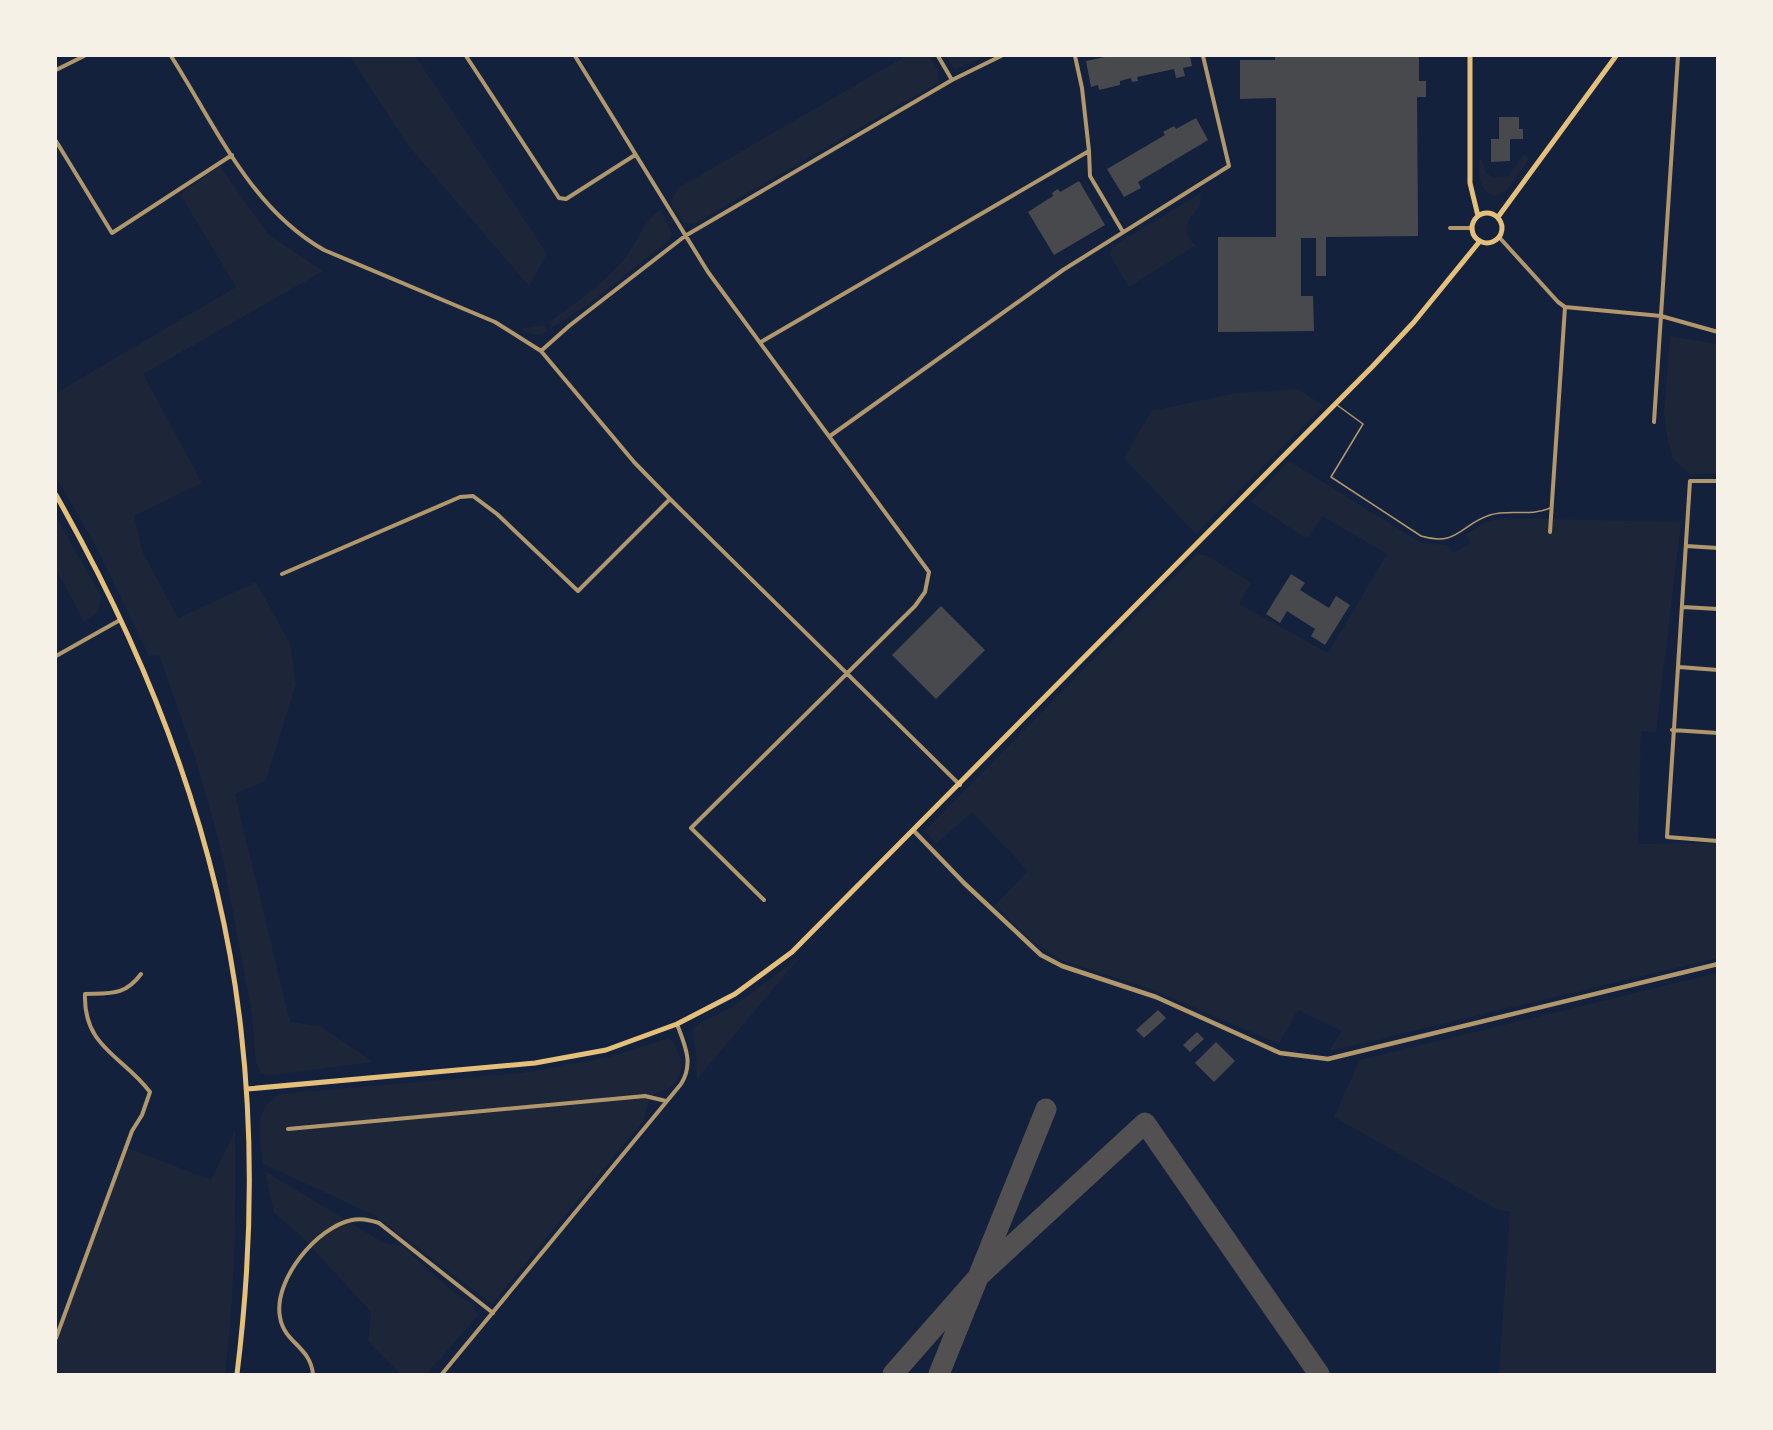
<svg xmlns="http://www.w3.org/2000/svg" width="1773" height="1430" font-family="Rubik,sans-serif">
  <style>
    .green { fill: #1d2539 }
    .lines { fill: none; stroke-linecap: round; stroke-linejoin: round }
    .taxiway { stroke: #525050; stroke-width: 21 }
    .building { fill: #48494c }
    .service { stroke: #b1986c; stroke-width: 1.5 }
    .minor { stroke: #b1986c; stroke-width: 4 }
    .tertiary { stroke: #b1986c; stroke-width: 4.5 }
    .secondary { stroke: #e5c07b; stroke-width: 5 }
  </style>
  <rect width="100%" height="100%" fill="#14213d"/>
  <path class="green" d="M350,56H415L547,254L529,286L407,144Z
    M906,56H929L939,71L937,83L694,224L685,223L670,204L678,188Z
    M945,56H986L955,69Z
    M1524,154L1529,159L1507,190L1496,196C1477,191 1479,175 1479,159L1482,160L1485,172L1494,178L1508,176Z
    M220,166L268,234L323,271L143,374L202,483L134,516L143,553L178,618L256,582L290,643L296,684L266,780L235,794L290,1022L320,1026L373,1062L273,1075L261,1074L256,1063L252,1014L221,849L195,757L159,655L149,656L96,546L56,477V393L236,287L180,194Z
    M1201,193L1200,206C1188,218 1179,232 1196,245L1129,287L1110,255L1112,247Z
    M661,210L672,233L670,239L589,304L551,328L549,322C576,303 604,283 625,258C638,243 643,219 661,210Z
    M544,325L548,331C537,337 529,334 519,329Z
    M1670,336L1717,344V473L1690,474L1673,459L1667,437L1664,413Z
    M1298,389L1324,406L1196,534L1124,458L1151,411L1236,393Z
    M1289,461L1421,543L1447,545L1453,553L1472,543L1465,535L1486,522L1503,518L1681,522L1656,732L1641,731L1638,844L1717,843V958L1329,1051L1342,1031L1298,1010L1279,1044L1151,989L1064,961L1031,941L995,905L1028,871L972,812L936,844L925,831L1197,554L1208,556L1251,583L1239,604L1328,653L1387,554L1322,516L1307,539L1251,502Z
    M56,517L101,596L98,612L84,622L56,569Z
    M801,956L697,1079L696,1052L692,1030L702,1022L734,1006Z
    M1717,973V1374H1499L1510,1212L1498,1210L1334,1117L1360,1060Z
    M669,1038C682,1052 688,1073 670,1087C664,1092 656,1090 651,1099C647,1104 646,1114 643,1121L492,1304L376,1216L263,1164C261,1134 251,1111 280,1094L523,1073L609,1057Z
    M235,1131C236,1213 235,1293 225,1374H56V1338L128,1148L211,1180Z
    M265,1171L384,1243L402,1246L457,1295L473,1305L478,1315L427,1374H400L368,1341L371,1312L304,1239L274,1213Z"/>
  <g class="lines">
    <path class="taxiway" d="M893,1374L980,1275L1145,1123L1319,1374
      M939,1374L1046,1109"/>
  </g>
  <path class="building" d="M1110,56H1190L1192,66L1183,68L1185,76L1176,78L1174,69L1137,77L1138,81L1132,82L1131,78L1120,81V85L1099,90L1098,85L1091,87L1086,61Z
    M1275,56H1419V81H1426V97H1417L1418,236L1326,237V276H1316V238H1301V296H1313L1314,331L1218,332V237H1276V98L1240,99V60H1275Z
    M1499,117H1519V129H1523V139H1510V161L1491,162V139H1499Z
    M1196,118L1208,140L1138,182L1141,188L1124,197L1107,169L1165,135L1163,132L1174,126L1176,129Z
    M1079,181L1105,225L1054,255L1028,212L1053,196L1052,193L1058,189L1060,192Z
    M1291,574L1305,583L1300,590L1329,608L1336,596L1350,605L1325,645L1311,636L1315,629L1287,611L1280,623L1266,614Z
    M941,606L985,650L936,699L892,655Z
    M1158,1010L1166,1018L1144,1038L1136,1030Z
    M1197,1032L1204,1039L1190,1052L1183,1045Z
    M1216,1042L1235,1061L1214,1082L1195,1063Z"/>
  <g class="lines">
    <path class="service" d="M1337,405L1363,424L1331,477L1421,536C1458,547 1461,524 1490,515C1510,509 1530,517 1550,508"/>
    <path class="minor" d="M171,56C215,125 250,208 324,250L495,322L541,351L634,462L670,499L960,785
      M466,56L559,198L566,199L635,155
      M575,56L708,272L929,572L925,592L915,606L691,828L764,900
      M938,56L952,80
      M1075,56L1082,88L1089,151
      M56,70L84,56
      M56,141L112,233L232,155
      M1450,228H1472
      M1499,237L1558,302L1565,307L1661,316L1718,332
      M761,342L1089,151L1090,176L1123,232
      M541,351L569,326L685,236L952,80L1001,56
      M1654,422L1678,56
      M830,436L1063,270L1229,166L1203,56
      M1718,481H1690L1667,837L1718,841
      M1550,532L1565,307
      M1686,546L1718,548
      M282,574L460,497L473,496L497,514L578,591L670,499
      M1683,607L1718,609
      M56,656L120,620
      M1679,667L1718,670
      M1672,730L1718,733
      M288,1129L645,1096L666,1101
      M56,1338L132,1131L142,1115L150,1092C123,1056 83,1047 85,994C110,993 125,996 141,974
      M313,1374C310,1346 284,1343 280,1317C273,1280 317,1227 352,1220C361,1218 370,1220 379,1223L493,1313
      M442,1374L681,1084C694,1063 685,1046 677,1024"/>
    <path class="tertiary" d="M914,831L964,883L1041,955L1062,966L1156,997L1280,1053L1328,1059L1718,964"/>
    <path class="secondary" d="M1470,56V183L1478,216
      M1472 228a15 15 0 1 1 30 0a15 15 0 1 1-30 0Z
      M1498,217L1616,56
      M56,495C149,659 220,841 241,1030C254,1144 251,1261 237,1374
      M247,1089L535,1063L606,1050L677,1024L735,994L792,952L1372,367L1414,322L1480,241"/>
  </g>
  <rect width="1773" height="1430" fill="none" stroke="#f6f1e7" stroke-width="114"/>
</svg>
